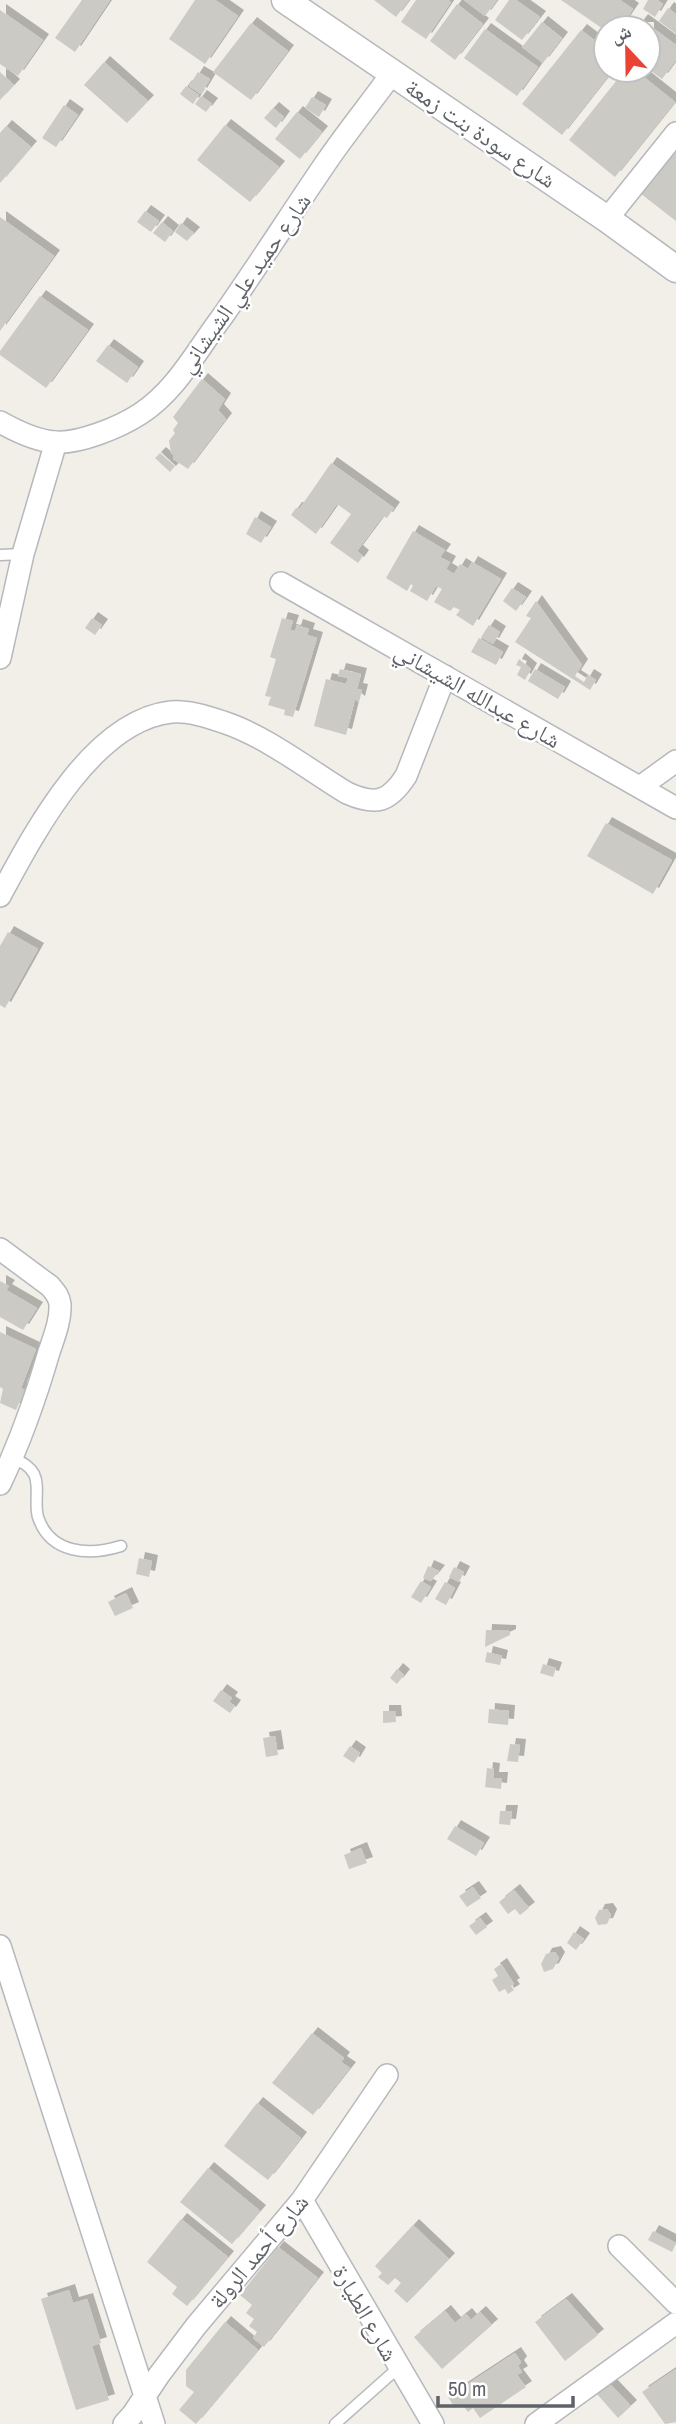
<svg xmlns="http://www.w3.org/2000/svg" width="676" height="2424" font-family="'Archivo Narrow','Noto Naskh Arabic',sans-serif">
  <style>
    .building { fill: #cccac5; filter: url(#shadow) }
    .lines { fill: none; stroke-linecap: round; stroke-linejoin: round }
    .service-casing { stroke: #b5b8bc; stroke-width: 13 }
    .minor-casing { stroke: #b5b8bc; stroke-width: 24 }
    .tertiary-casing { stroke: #b5b8bc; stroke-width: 29 }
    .service { stroke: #fff; stroke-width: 10 }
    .minor { stroke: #fff; stroke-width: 21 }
    .tertiary { stroke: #fff; stroke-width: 26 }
    .labels { text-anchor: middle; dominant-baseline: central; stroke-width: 5; stroke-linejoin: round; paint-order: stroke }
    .street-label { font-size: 23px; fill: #5f6368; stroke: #fff }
  </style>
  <defs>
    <filter id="shadow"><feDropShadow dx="6" dy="-6" stdDeviation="0" flood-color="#0004"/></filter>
  </defs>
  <rect width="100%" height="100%" fill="#f1efe8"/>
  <path class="building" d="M82,0H110L75,52L55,38Z
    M195,0H215L238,16L205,64L169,39Z
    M374,0H409L396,17Z
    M416,0H448L451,2L426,39L401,22Z
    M464,0H497L485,16Z
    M509,0H516L540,17L522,40L495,20Z
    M561,0H620L633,9L620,28H606V31Z
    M648,0H657L663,4L655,17L643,9Z
    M457,4L483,24L455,60L430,41Z
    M668,8L676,14V34L659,21Z
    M0,10L43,40L18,76L0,64Z
    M642,20L676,45V60L662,79L648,69V28H636Z
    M542,22L562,38L543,63L522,47Z
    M251,23L288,51L251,100L213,72Z
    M485,29L538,67L517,96L464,58Z
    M581,30L606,49V70H613L562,135L522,104Z
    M104,62L148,101L127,123L84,85Z
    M625,70H635L675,102L615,177L569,140Z
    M0,72L14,85L0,100Z
    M198,72L210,79L201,94L189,86Z
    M186,86L199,95L193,104L180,94Z
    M201,96L212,104L206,112L195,104Z
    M312,97L326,105L319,117L305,108Z
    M64,105L78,115L56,147L42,138Z
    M273,108L284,117L276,128L264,118Z
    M297,112L322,132L300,159L275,139Z
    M225,125L279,167L250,202L197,160Z
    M6,126L31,147L0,183V133Z
    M676,140V221L636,190Z
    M145,211L159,221L151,232L137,222Z
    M0,217L54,256L0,331Z
    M162,222L173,231L165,242L153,233Z
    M181,223L194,233L187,241L175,232Z
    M40,296L88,330L46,388L0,355V351Z
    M108,345L138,367L127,383L96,361Z
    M202,379L225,399L218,410L226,419L188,469L173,459L174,455L171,453L169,441L175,433L173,430L178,423L173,417Z
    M160,453L175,466L170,472L155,458Z
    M331,463L394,508L387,518L383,516L357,551L363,556L358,563L330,543L351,514L337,504L316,534L291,515L296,508H300Z
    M255,517L271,527L261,543L246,534Z
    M413,531L445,550L440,557L450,562L446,569L454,574L460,564L468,569L472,562L501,579L473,626L456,615L460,610L454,607L450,611L434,602L442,589L436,586L427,601L410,591L413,586L411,584L407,591L386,578Z
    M512,588L526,597L516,611L503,601Z
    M536,601L582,665L575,676L584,682L588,675L596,680L590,690L515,642L531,618L526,616Z
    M92,618L102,625L95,635L85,628Z
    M282,618L293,621L290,630L295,631L297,625L309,629L307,635L317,638L293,717L284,715L285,710L268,705L271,697L265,696L276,659L270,657Z
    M489,625L500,632L493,644L481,637Z
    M479,638L503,652L496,665L471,652Z
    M519,659L531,669L525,680L517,675L521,667L516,665Z
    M340,669L361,674L357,689L362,690L359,702L355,699L346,735L314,726L326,679L346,684L348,678L338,676Z
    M535,669L565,687L558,699L528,681Z
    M606,823L672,860L653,894L587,856Z
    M8,932L38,949L5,1008L0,1005V946Z
    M0,1281L9,1286L6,1290L37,1308L23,1330L0,1317Z
    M0,1332L36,1349L21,1388L25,1390L16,1410L0,1403L3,1389L0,1387Z
    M139,1558L152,1561L149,1577L136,1574Z
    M428,1566L439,1571L431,1581L423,1578Z
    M454,1567L464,1572L459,1582L449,1577Z
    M421,1581L431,1587L421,1603L411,1597Z
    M445,1582L455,1588L446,1605L435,1599Z
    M126,1593L133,1608L115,1616L108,1602Z
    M486,1630L510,1631V1635L485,1647Z
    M487,1652L502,1656L500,1665L485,1662Z
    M543,1664L556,1668L553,1677L540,1673Z
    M397,1669L404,1675L397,1684L390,1678Z
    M221,1690L232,1698L229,1702L235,1706L230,1713L213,1701Z
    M489,1709L509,1711L508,1725L488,1723Z
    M383,1711H395L396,1722L383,1723Z
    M275,1736L278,1755L266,1757L263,1738Z
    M510,1744L520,1745L518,1762L507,1761Z
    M350,1746L360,1753L354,1763L343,1756Z
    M487,1768L494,1769L493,1778H502L501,1789L485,1787Z
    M500,1811H512L510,1825L499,1824Z
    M455,1826L484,1843L476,1856L447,1839Z
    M361,1848L367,1863L349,1869L344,1855Z
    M473,1887L481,1898L467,1907L459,1896Z
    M514,1890L529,1908L520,1915L515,1909L508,1914L499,1902Z
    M607,1909L611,1915L607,1924L598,1925L595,1918L599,1910Z
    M480,1918L487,1927L476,1935L469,1926Z
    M574,1932L584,1939L576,1950L567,1943Z
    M555,1952L559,1958L553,1969L544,1972L541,1964L546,1954Z
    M501,1964L514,1984L511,1986L514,1990L508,1994L505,1989L499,1992L492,1980L498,1976L494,1969Z
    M312,2033L344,2058L341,2062L350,2068L313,2115L272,2083Z
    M257,2103L301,2138L268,2180L224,2146Z
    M208,2168L260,2211L232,2244L180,2202Z
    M181,2219L228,2257L187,2306L172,2294L177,2287L147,2262Z
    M413,2225L449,2259L407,2303L394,2291L401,2283L395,2278L388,2285L378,2277L382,2273L375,2266Z
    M653,2231L676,2243L672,2252L648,2240Z
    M278,2247L318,2278L264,2347L253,2338L257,2332L249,2326L254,2319L246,2313L252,2305L240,2295Z
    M69,2290L73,2303L87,2299L101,2343L92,2346L109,2400L76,2410L41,2299Z
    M566,2299L598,2335L565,2361L535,2322Z
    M445,2311L455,2323L466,2314L471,2320L480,2312L492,2325L442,2369L414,2337Z
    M225,2322L258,2350L196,2424L179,2410L194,2392L186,2386V2370Z
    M515,2353L521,2362L518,2366L522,2372L517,2375L526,2387L480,2418L473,2408L468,2412L462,2404L455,2408L448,2397Z
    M676,2369V2422L665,2424L642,2392Z
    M609,2383L631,2406L618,2418L597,2394Z"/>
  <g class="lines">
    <g class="service-casing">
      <path id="service" d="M0,555L23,554
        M13,1458C21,1462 29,1465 34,1474C40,1486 34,1504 38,1517C50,1554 89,1556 121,1546
        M335,2424L398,2368"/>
    </g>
    <g class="minor-casing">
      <path id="minor" d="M607,219L676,133
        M0,422C16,431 36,441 55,442C79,444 120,427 140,414C176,391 197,350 222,317C257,267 289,217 323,167C345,134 370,104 393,72
        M281,583L676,808
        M0,658L23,554L56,442
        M640,787L676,761
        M0,896C34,833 92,721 171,712C187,710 209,717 223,722C266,736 309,770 347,793C376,806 389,802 406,776L445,676
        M0,1249L50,1286C55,1292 59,1296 60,1304C61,1320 54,1337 49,1352C36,1397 20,1442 0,1484
        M0,1946L154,2424
        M302,2200L433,2424
        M619,2246L676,2303
        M124,2424L133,2414L159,2375L196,2326L302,2200L387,2075
        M536,2424L676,2323"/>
    </g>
    <g class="tertiary-casing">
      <path id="tertiary" d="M285,0L607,219L676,269"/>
    </g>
    <use href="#service" class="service"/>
    <use href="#minor" class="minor"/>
    <use href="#tertiary" class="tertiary"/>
  </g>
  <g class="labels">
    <g class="street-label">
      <text transform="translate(481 133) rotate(34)">شارع سودة بنت زمعة</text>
      <text transform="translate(244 283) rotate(-55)">شارع حميد علي الشيشاني</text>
      <text transform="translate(478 695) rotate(30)">شارع عبدالله الشيشاني</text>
      <text transform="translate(258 2251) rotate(-50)">شارع أحمد الرولة</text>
      <text transform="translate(366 2313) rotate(60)">شارع الطيارة</text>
    </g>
  </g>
  <g transform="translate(627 49) rotate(338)"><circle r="33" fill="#ffffff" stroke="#bfc1c3" stroke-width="2"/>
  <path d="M0-5L12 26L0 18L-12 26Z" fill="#ea4335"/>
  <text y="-10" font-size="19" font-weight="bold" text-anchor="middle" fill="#5f6368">ش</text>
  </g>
  <path d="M438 2396v10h135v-10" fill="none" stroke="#5f6368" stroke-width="3.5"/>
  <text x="448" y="2396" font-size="21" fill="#5f6368" stroke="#ffffff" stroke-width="5" paint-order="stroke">50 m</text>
</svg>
